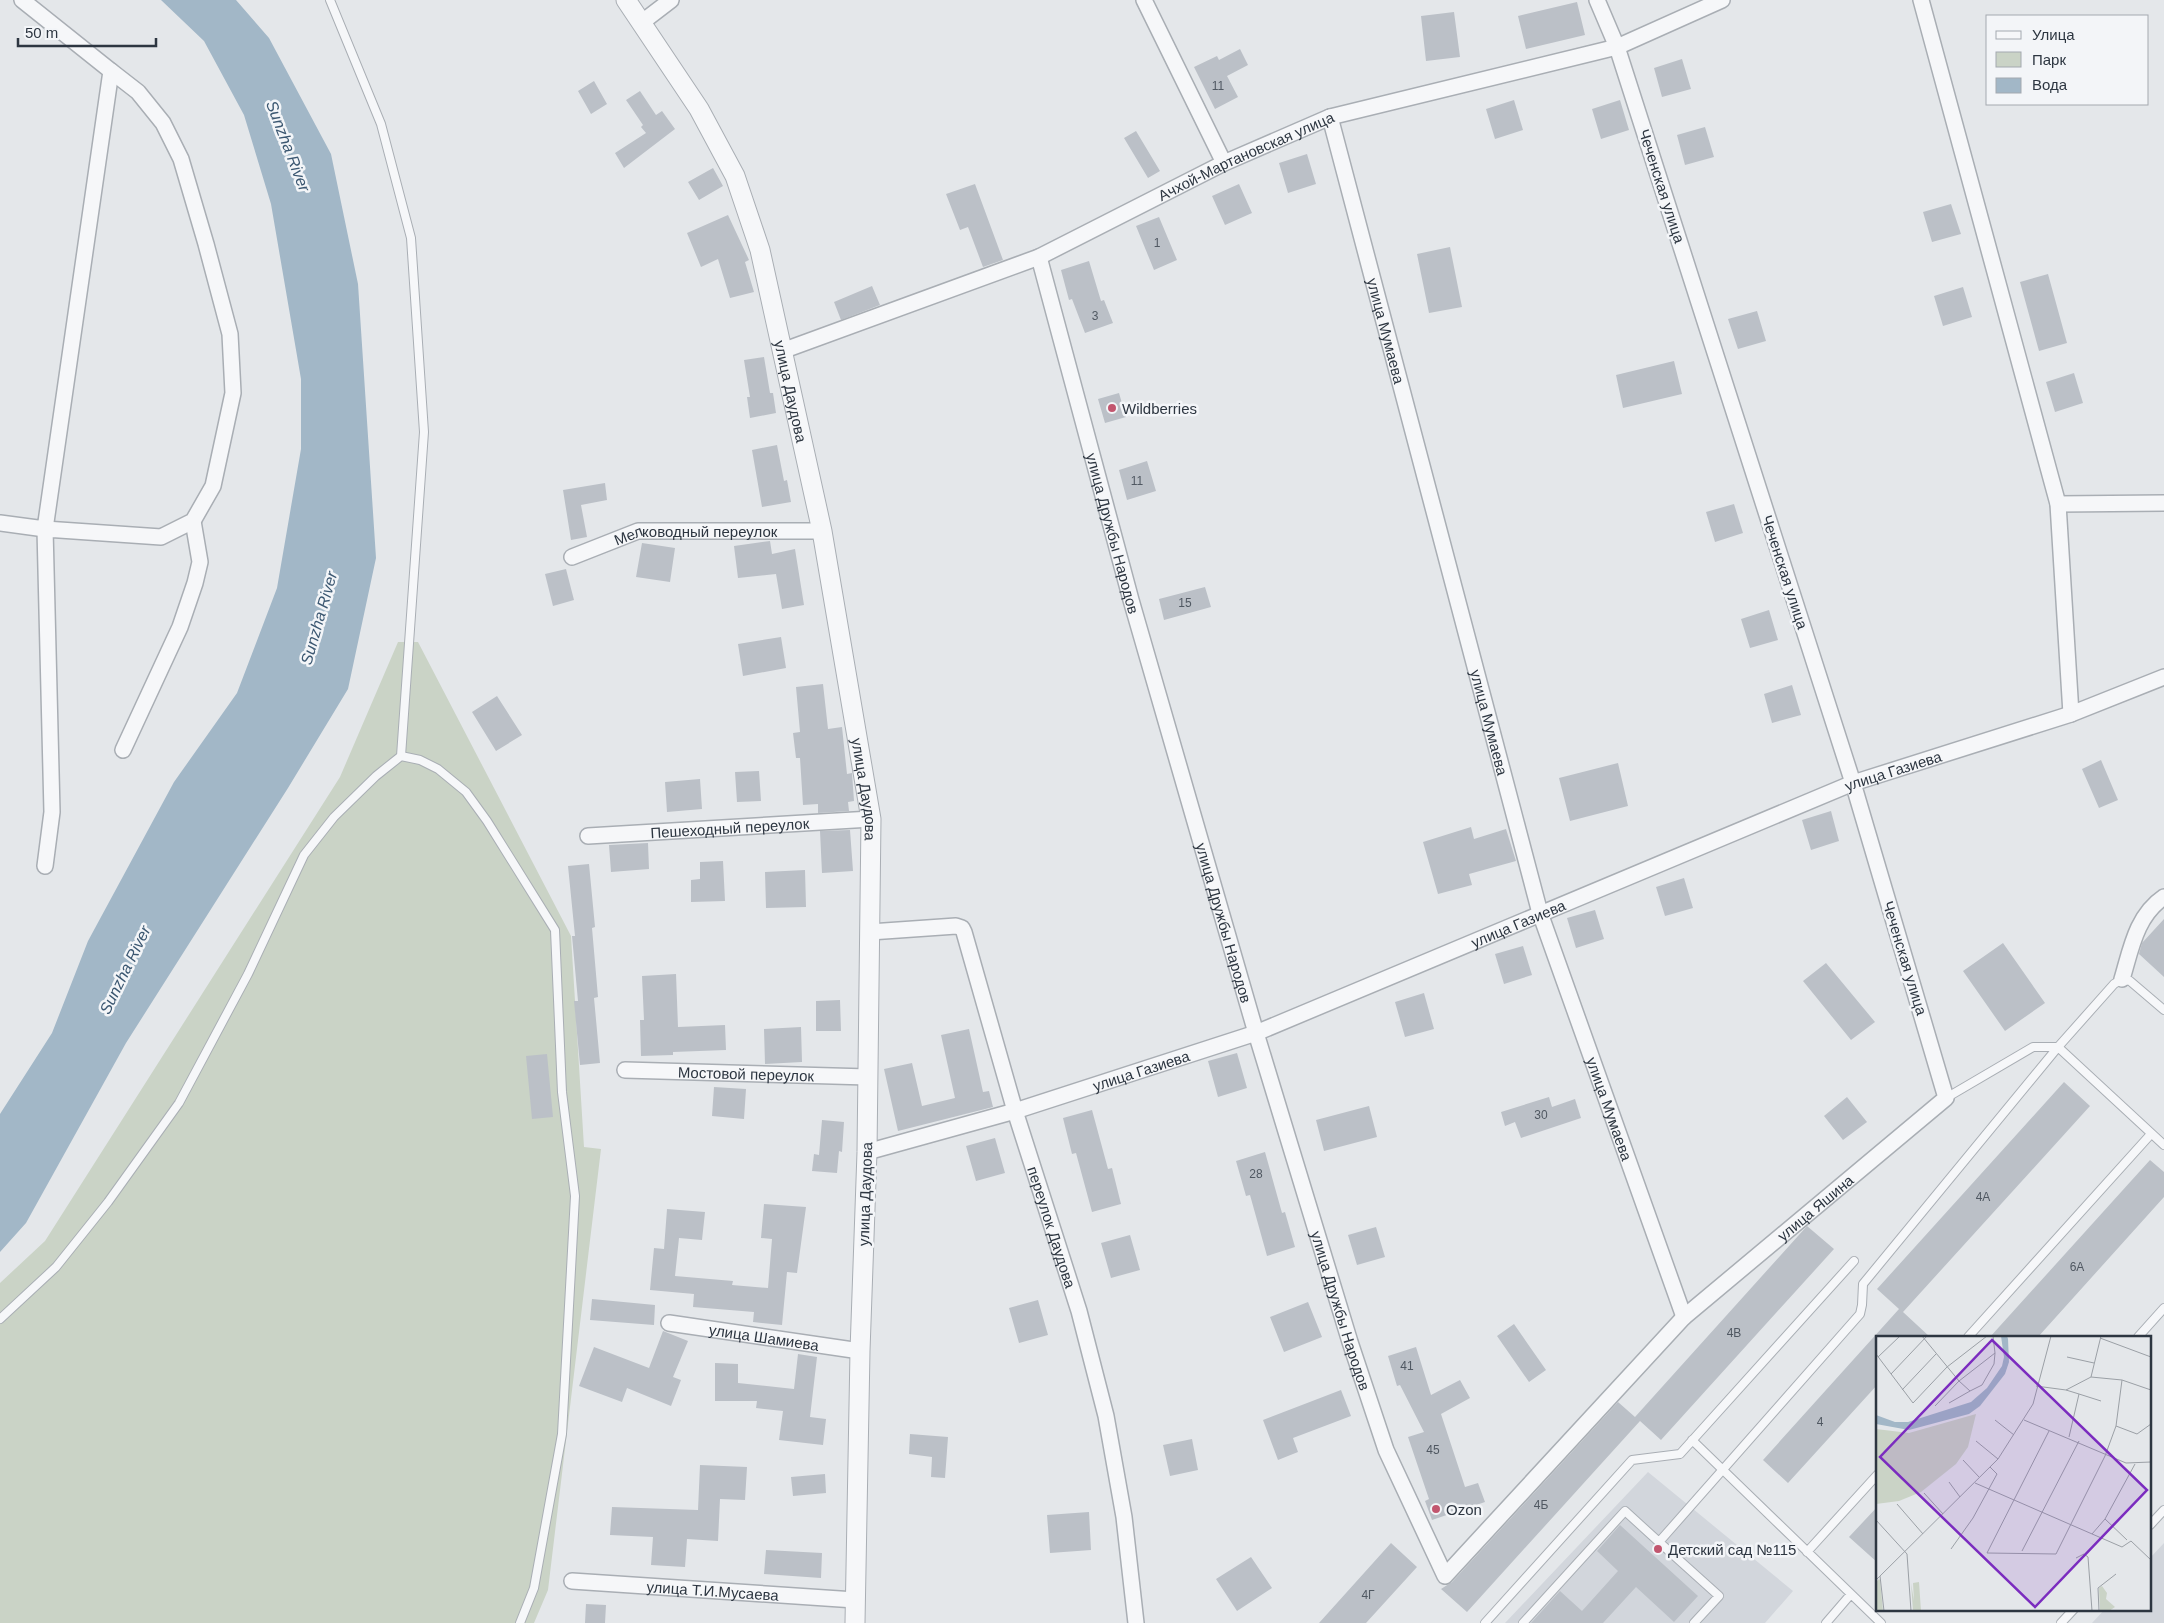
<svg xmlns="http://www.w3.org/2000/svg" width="2164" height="1623" font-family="Helvetica,sans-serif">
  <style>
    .built { fill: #d2d6dc }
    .green { fill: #cad3c6 }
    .water { fill: #a2b7c7 }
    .building { fill: #bbc0c7 }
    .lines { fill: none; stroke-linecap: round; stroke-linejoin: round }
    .service-casing { stroke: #a9aeb4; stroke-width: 10 }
    .minor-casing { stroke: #a9aeb4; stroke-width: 18 }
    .tertiary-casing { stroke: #a9aeb4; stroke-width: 21 }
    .service { stroke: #f6f7f9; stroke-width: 8 }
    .minor { stroke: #f6f7f9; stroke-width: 15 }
    .tertiary { stroke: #f6f7f9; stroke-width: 19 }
    .poi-dot { fill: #c2566f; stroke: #f3f5f8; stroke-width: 2 }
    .labels { text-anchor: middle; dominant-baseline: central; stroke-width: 5; stroke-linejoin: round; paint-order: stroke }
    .number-label { font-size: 12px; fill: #505862 }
    .street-label { font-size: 15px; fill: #2d3641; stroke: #f3f5f8 }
    .poi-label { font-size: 15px; fill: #2d3641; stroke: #f3f5f8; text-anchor: start }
    .water-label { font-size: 16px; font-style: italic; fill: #3b5771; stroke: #f3f5f8 }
    .inset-road { fill: none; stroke: #9ba0a6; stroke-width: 1 }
    .view { fill: #7b2cbf; fill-opacity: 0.15; stroke: #7b2cbf; stroke-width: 2.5 }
    .inset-edge { fill: none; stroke: #2d3641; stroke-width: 2.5 }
  </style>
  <rect width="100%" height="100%" fill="#e4e7ea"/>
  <path class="built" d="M1648,1472L1793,1591L1765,1623H1505Z
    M2164,1543V1623H2092L2105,1609H2150V1558Z"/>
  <path class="green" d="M398,642H418L571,936L584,1147L601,1149L548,1590L534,1623H0V1283L45,1241L340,777Z"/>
  <path class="water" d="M161,0H236L269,38L331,154L358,284L376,558L348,689L288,788L126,1043L26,1223L0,1252V1114L52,1033L88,941L174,782L237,693L277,588L301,449V379L271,204L244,115L204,41Z"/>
  <path class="building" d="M1577,2L1585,35L1526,49L1518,16Z
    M1454,12L1460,57L1426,61L1421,16Z
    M1240,49L1248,65L1227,76L1238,97L1215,109L1194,67L1217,56L1219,60Z
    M1682,59L1691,89L1662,97L1654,68Z
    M594,81L607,104L591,114L578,91Z
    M640,91L656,115L662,111L675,129L624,168L615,153L646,133L641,127L643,125L626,100Z
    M1514,100L1523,130L1495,139L1486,109Z
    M1620,100L1629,130L1601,139L1592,109Z
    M1705,127L1714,157L1685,165L1677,135Z
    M1136,131L1160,171L1148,178L1124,138Z
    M1307,154L1316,184L1288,193L1279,163Z
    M713,168L723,186L699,200L688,182Z
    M975,184L1003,260L983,267L968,227L960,230L946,194Z
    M1239,184L1252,213L1225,225L1212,196Z
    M1951,204L1961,234L1932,242L1923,212Z
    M728,215L749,260L745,262L754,292L730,298L718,259L701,267L687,233Z
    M1159,217L1177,260L1154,270L1136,226Z
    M1450,247L1462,307L1429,313L1417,254Z
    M1089,261L1101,301L1104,300L1113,323L1085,333L1072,299L1069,300L1061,270Z
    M2048,274L2067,343L2039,351L2020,282Z
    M872,286L880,305L841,320L834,302Z
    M1963,287L1972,317L1943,326L1934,296Z
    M1757,311L1766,341L1738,349L1728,319Z
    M764,357L770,393H773L776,413L750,418L747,397H750L744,360Z
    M1674,361L1682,394L1623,408L1616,375Z
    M2074,373L2083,403L2055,412L2046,382Z
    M1119,393L1126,417L1105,423L1098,399Z
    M777,445L784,481L787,480L791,502L762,507L752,450Z
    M1147,461L1156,491L1127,500L1119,470Z
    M605,483L607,500L581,505L587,537L571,540L563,490Z
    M1734,504L1743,533L1715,542L1706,512Z
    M770,541L772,554L795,549L804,605L782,609L776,574L738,578L734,546Z
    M642,543L675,548L670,582L636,577Z
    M566,569L574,600L553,606L545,574Z
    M1205,587L1211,607L1164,620L1159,599Z
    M1769,610L1778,640L1750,648L1741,619Z
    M781,637L786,668L743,676L738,644Z
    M823,684L828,729L842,727L847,774L852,773L854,801L848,802L849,811L818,813V804L803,805L800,758H796L793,733L800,732L796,687Z
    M1792,685L1801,715L1772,723L1764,694Z
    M497,696L522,735L496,751L472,712Z
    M2101,760L2118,800L2099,808L2082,769Z
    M1618,763L1628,806L1570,821L1559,778Z
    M759,771L761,801L737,802L735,772Z
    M700,779L702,809L667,812L665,782Z
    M1831,811L1839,841L1811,850L1802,820Z
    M1471,827L1474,839L1506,829L1516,861L1469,874L1472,885L1438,894L1423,842Z
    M850,830L853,871L822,873L820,831Z
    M648,843L649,869L611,872L609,845Z
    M723,861L725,901L691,902V880L700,879V862Z
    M589,864L595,927L592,928L598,997L594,998L600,1063L580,1065L574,1001H578L572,936H575L568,866Z
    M805,870L806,907L766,908L765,872Z
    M1684,878L1693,908L1665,916L1656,887Z
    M1595,910L1604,939L1576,948L1567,918Z
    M2164,919V977L2139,954L2142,943Z
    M2003,943L2045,1003L2005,1031L1963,971Z
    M1523,946L1532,975L1504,984L1495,954Z
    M1826,963L1875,1022L1851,1040L1803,981Z
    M676,974L678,1027L725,1025L726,1050L673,1052V1055L641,1056L640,1020H644L642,976Z
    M1424,993L1434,1029L1405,1037L1395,1002Z
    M840,1000L841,1031H816V1001Z
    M801,1027L802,1062L765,1064L764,1029Z
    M969,1029L983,1092L989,1091L993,1107L898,1131L884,1069L912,1063L922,1106L955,1098L941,1035Z
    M1237,1053L1247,1088L1218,1097L1208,1061Z
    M547,1054L553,1117L532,1119L526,1056Z
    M2064,1082L2090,1106L1903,1312L1930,1337H1878V1384L1788,1483L1763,1460L1899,1309L1877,1289Z
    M714,1087L746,1089L744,1119L712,1116Z
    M1549,1097L1552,1107L1575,1099L1581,1118L1521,1138L1515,1122L1505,1126L1501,1112Z
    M1847,1097L1867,1122L1843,1140L1824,1116Z
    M1369,1106L1377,1137L1324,1151L1316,1120Z
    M1092,1110L1108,1169L1112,1168L1121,1204L1092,1212L1076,1153L1072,1154L1063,1118Z
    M822,1120L844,1122L842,1152L839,1151L837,1173L812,1171L814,1154L819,1155Z
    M995,1138L1005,1173L976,1181L966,1146Z
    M1265,1152L1282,1213L1285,1212L1295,1247L1267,1256L1250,1195L1246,1196L1236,1161Z
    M2150,1160L2164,1172V1197L2038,1337H1990Z
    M764,1204L806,1207L797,1273L787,1272L782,1325L753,1322L754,1312L693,1307L694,1294L650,1290L654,1248L664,1249L667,1209L705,1212L702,1240L679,1238L675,1276L733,1281L732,1285L768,1288L772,1239L761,1238Z
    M1807,1226L1834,1249L1661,1440L1640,1421L1467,1612L1441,1589L1452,1582L1618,1402L1635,1417Z
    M1376,1227L1385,1257L1357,1265L1348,1235Z
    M1130,1235L1140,1270L1111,1278L1101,1243Z
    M592,1299L655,1305L654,1325L590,1320Z
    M1038,1300L1048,1335L1019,1343L1009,1308Z
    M1308,1302L1322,1337L1284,1352L1270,1317Z
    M1514,1324L1546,1370L1529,1382L1497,1336Z
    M663,1331L688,1341L673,1377L681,1380L671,1406L627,1388L622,1402L579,1386L594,1347L649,1368Z
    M1416,1347L1431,1395L1460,1380L1470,1398L1441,1414L1465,1487L1478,1483L1485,1502L1432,1520L1425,1501L1429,1499L1408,1437L1424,1432L1400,1385L1397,1386L1388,1356Z
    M798,1354L817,1357L810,1417L826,1419L823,1445L779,1440L783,1411L756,1408L757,1401H715V1363L738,1364V1383L794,1389Z
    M1341,1390L1351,1416L1293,1438L1298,1452L1278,1460L1263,1420Z
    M910,1434L948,1437L945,1478L931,1477L932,1457L909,1454Z
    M1192,1439L1198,1470L1170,1476L1163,1445Z
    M700,1465L747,1467L745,1500L720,1499L718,1541L687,1539L685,1567L651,1565L653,1537L610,1535L612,1507L698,1510Z
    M825,1474L826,1493L793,1496L791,1477Z
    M1878,1506V1563L1849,1537Z
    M1089,1512L1091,1550L1050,1553L1047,1515Z
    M1620,1525L1698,1596L1674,1622L1636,1587L1603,1623H1531L1560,1591L1582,1611L1618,1571L1597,1551Z
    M1391,1543L1417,1567L1366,1623H1319Z
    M766,1550L822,1553L821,1578L764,1574Z
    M1251,1557L1272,1588L1237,1611L1216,1579Z
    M586,1604L606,1605L605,1623H585Z"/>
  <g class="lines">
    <g class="service-casing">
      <path id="service" d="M401,756L420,760L438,769L466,792L487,821L555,930L562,1092L575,1196L562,1434L534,1588L520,1623
        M2164,1010L2130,981L2122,979L2114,984L2058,1047L2164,1145
        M1946,1098L2033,1047H2058
        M0,1319L56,1267L108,1202L179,1103L248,974L304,855L334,817L376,776L401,756L424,432L411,238L381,124L330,0
        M1968,1337L2151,1134
        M2138,1337L2164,1308
        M1692,1440L1881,1623
        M2150,1525L2164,1510
        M1659,1542L1719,1596L1694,1623
        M1807,1552L1878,1474
        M1485,1623L1632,1460L1680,1454L1854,1261
        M1523,1623L1625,1511L1659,1542L1860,1314L1862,1305L1863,1284L2058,1047
        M1826,1623L1851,1594
        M2061,1623L2074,1609"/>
    </g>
    <g class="minor-casing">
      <g id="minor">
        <path d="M1144,0L1224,163"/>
        <path d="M1921,0L2058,504L2071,714"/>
        <path d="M641,23L671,0"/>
        <path id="s1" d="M1330,117L1540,913L1684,1317"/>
        <path id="s2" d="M1039,257L1131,600L1256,1033L1350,1342L1386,1450L1445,1576L1684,1317L1946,1098L1853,783L1617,47L1597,0"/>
        <path id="s3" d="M782,351L1039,257L1224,163L1330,117L1617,47L1722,0"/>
        <path d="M2058,504L2164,503"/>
        <path d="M0,523L45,529L111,71L22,0"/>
        <path id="s4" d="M572,557L638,531H822"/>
        <path d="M123,750L180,627L195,583L200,562L193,521"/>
        <path id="s5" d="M588,836L871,819"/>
        <path d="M45,866L52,812L45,529L161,537L193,521L213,486L233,393L230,334L206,244L181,159L163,123L138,92L111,71"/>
        <path id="s6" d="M870,932L956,926L962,928L964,932L1015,1111L1079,1311L1106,1416L1124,1517L1136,1623"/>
        <path d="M2122,979C2131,949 2136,916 2164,897"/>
        <path id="s7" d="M625,1070L868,1077"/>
        <path id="s8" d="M867,1152L1015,1111L1256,1033L1853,783L2071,714L2164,677"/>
        <path id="s9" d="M669,1323L860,1351"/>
        <path id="s10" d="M572,1581L855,1600"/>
      </g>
    </g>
    <g class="tertiary-casing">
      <g id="tertiary">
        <path id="s11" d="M626,0L699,109L735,176L760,250L822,531L871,819L867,1152L860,1351L855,1623"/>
      </g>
    </g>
    <use href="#service" class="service"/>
    <use href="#minor" class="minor"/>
    <use href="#tertiary" class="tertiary"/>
  </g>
  <g class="poi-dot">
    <circle cx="1112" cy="408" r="5"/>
    <circle cx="1436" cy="1509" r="5"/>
    <circle cx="1658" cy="1549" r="5"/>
  </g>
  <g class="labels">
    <g class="number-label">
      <text x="1218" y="86">11</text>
      <text x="1157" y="243">1</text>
      <text x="1095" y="316">3</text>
      <text x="1137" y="481">11</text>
      <text x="1185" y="603">15</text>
      <text x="1541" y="1115">30</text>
      <text x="1256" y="1174">28</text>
      <text x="1983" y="1197">4А</text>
      <text x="2077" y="1267">6А</text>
      <text x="1734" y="1333">4В</text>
      <text x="1407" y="1366">41</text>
      <text x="1820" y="1422">4</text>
      <text x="1433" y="1450">45</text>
      <text x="1541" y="1505">4Б</text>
      <text x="1368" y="1595">4Г</text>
    </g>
    <g class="street-label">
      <text stroke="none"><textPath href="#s3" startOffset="504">Ачхой-Мартановская улица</textPath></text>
      <text transform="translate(1662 186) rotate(72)">Чеченская улица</text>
      <text stroke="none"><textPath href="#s1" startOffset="221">улица Мумаева</textPath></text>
      <text stroke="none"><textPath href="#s11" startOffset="430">улица Даудова</textPath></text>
      <text stroke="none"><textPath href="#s2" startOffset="286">улица Дружбы Народов</textPath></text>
      <text stroke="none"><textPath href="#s4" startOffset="128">Мелководный переулок</textPath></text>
      <text transform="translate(1785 572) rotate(72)">Чеченская улица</text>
      <text stroke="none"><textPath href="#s1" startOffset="626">улица Мумаева</textPath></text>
      <text stroke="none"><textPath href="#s8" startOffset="1096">улица Газиева</textPath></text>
      <text stroke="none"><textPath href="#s11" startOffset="835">улица Даудова</textPath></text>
      <text stroke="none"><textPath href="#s5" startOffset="142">Пешеходный переулок</textPath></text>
      <text stroke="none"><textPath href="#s2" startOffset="691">улица Дружбы Народов</textPath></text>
      <text stroke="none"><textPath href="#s8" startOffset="691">улица Газиева</textPath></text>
      <text transform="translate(1905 958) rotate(73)">Чеченская улица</text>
      <text stroke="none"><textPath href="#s8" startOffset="286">улица Газиева</textPath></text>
      <text stroke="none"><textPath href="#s7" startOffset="121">Мостовой переулок</textPath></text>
      <text stroke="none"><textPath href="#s1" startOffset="1031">улица Мумаева</textPath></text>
      <text transform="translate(865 1194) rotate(-88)">улица Даудова</text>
      <text stroke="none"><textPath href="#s2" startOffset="1905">улица Яшина</textPath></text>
      <text stroke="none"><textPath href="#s6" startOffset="405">переулок Даудова</textPath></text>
      <text stroke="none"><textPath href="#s2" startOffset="1096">улица Дружбы Народов</textPath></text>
      <text stroke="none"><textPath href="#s9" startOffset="96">улица Шамиева</textPath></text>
      <text stroke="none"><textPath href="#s10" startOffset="141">улица Т.И.Мусаева</textPath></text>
    </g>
    <g class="poi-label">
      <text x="1122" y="408">Wildberries</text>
      <text x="1446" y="1509">Ozon</text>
      <text x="1668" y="1549">Детский сад №115</text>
    </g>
    <g class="water-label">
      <text transform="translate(288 146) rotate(69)">Sunzha River</text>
      <text transform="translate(319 618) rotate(-74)">Sunzha River</text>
      <text transform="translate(125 970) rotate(-64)">Sunzha River</text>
    </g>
  </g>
  <g transform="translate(1876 1336)">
    <rect width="275" height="275" fill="#e4e7ea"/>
    <path d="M100,78L92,111L80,128L45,156L23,165L0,168V93L33,97ZM3,243L4,244L7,275H0V246ZM43,246L45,275H37L35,247L38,265L37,247ZM226,250L231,257L230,263L239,271L233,275H224L223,252Z" fill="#cad3c6"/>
    <path d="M125,0H131L132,3L133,26L129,38L104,70L93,78L33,94L0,88V79L19,86H32L95,66L111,52L126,30L128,21Z" fill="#a2b7c7"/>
    <path class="inset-road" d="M46,0L83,45L119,17L117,0M224,2L275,21M0,18L37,67L71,31L111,0M2,21L24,0M191,21L218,27M15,38L51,0M215,41L225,0M160,50L190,54L215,41L246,44L275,54M26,54L60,18M190,54L203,58L193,101M203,58L225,65M73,67L94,55M59,70L83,45L94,55L106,49L118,28L119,17M119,84L138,99M148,84L250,127L275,126M240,90L261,98L275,88M173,95L111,217L180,218L229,120L240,90L246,44M100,105L122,123M87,124L103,141M73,146L84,161M99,147L246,211L255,205L275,224M48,157L67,178M21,168L47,198M229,183L251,204M0,184L31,218L35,275M216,198L229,183L259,128M75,213L97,182L121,138L114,131M146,215L203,105M200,222L208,218L212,221L216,275M4,240L8,275M0,244L122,123L157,68L175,0M223,275L222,252L240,238"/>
    <path class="view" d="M116,4L271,154L159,271L4,121Z"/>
    <rect width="275" height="275" class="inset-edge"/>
  </g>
  <rect x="1986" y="15" width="162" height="90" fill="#f3f5f8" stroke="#a4a9af"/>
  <rect x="1996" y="31" width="25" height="8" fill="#f6f7f9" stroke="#a4a9af"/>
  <text x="2032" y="40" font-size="15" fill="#2d3641">Улица</text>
  <rect x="1996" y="52" width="25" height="15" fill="#cad3c6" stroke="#a4a9af"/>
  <text x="2032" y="65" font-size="15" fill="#2d3641">Парк</text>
  <rect x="1996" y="78" width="25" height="15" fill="#a2b7c7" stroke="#a4a9af"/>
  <text x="2032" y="90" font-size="15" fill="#2d3641">Вода</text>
  <path d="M18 38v8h138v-8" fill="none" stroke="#2d3641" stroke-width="2.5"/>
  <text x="25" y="38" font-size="15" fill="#2d3641" stroke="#f3f5f8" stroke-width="4" paint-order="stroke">50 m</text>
</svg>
